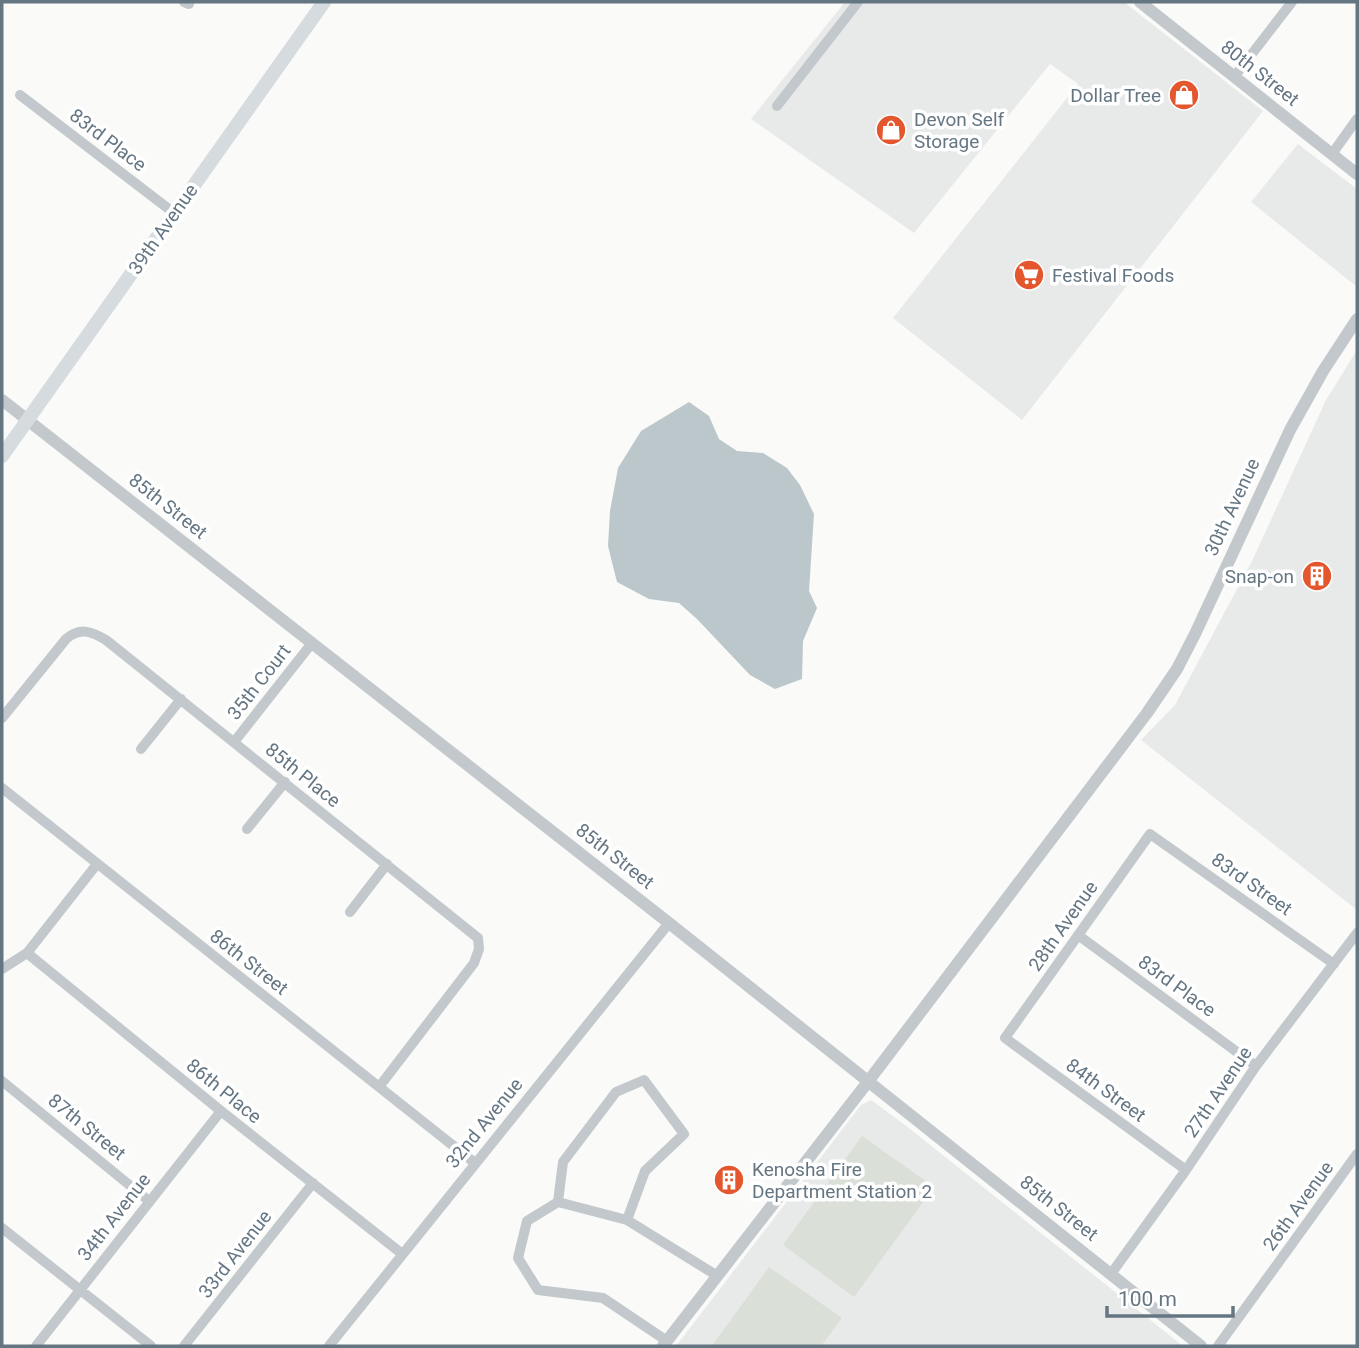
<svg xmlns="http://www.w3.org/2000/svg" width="1359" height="1348" font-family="Roboto,sans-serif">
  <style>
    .built { fill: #e8e9e9 }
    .green { fill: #dadfd7 }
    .water { fill: #bbc7cb }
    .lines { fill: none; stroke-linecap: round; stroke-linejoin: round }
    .minor { stroke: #c3c8cc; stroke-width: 10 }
    .tertiary { stroke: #c3c8cc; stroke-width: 12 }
    .secondary { stroke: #d6dbdf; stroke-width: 14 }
    .labels { text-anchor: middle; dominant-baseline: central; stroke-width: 7; stroke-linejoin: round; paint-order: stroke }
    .street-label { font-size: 19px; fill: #657683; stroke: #fff }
    .poi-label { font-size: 19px; fill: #657683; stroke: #fff; text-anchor: start }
  </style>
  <rect width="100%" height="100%" fill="#fafaf8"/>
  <path class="built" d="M845,2H1124L1263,111L1022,420L893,318L1078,84L1050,64L914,233L751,119Z
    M1298,144L1357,189V287L1251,202Z
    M1357,350V910L1141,740L1175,705L1253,559L1326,400Z
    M871,1100L905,1125L1183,1346H676L861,1105Z"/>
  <path class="green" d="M862,1136L934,1187L854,1297L783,1245Z
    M769,1267L842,1318L821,1346H712Z"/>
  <path class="water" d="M689,402L709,416L719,439L737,451L763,453L787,468L800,485L814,514L809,591L817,608L803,641L802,679L775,689L750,675L697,619L679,603L649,599L617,582L608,546L610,511L618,468L641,431Z"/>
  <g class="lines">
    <path class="minor" d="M184,2L189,4
      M1234,77L1292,2
      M20,95L174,213
      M777,106L858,2
      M1332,154L1357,119
      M2,718L66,639C80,627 91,631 106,640L478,938L479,949L474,963L379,1087
      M234,742L312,643
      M141,749L181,699
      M2,788L475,1163
      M247,829L285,782
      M350,912L387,864
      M1078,935L1256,1066
      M27,953L221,1111L401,1253
      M2,969L27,953L97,864
      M2,1081L149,1201
      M1186,1170L1005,1038L1150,834L1334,964
      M558,1202L627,1220L716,1275
      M627,1220L645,1171L684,1134L644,1080L616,1092L563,1162L558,1202L527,1221L518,1258L538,1290L603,1298L667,1341
      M2,1228L151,1346
      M1111,1274L1186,1170L1256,1066L1357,933
      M36,1346L221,1111
      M184,1346L313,1183
      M329,1346L669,923
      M1218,1346L1357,1154"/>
    <path class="tertiary" d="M1140,2L1357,174
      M2,400L669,923L1201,1346
      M663,1346L867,1083L1147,713L1177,669L1195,634L1290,430L1323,371L1357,319"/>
    <path class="secondary" d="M2,456L324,2"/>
  </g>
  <defs>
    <g id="shop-disc" transform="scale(1.575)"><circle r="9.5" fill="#e4572e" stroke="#fff"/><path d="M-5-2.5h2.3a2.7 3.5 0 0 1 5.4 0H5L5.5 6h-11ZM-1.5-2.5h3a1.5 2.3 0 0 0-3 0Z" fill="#fff"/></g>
    <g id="supermarket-disc" transform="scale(1.575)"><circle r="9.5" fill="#e4572e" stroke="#fff"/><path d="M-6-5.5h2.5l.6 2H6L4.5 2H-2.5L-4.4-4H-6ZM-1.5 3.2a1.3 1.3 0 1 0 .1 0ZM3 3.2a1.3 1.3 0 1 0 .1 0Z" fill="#fff"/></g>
    <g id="building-disc" transform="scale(1.575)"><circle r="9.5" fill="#e4572e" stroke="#fff"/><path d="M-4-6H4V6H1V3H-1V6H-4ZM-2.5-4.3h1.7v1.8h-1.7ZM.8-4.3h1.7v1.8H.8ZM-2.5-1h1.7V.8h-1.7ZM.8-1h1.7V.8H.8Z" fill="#fff"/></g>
  </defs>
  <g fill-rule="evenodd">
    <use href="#shop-disc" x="1184" y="95"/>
    <use href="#shop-disc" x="891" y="130"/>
    <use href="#supermarket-disc" x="1029" y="275"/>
    <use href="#building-disc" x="1317" y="576"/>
    <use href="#building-disc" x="729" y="1180"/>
  </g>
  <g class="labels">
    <g class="street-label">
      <text transform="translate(1260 73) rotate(38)">80th Street</text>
      <text transform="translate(108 140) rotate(37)">83rd Place</text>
      <text transform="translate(163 229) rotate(-55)">39th Avenue</text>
      <text transform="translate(168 506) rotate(38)">85th Street</text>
      <text transform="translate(1232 507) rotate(-65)">30th Avenue</text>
      <text transform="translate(259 682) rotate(-52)">35th Court</text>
      <text transform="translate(303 775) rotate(39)">85th Place</text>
      <text transform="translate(615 856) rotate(38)">85th Street</text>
      <text transform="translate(1252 884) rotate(35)">83rd Street</text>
      <text transform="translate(1063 926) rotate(-55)">28th Avenue</text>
      <text transform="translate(249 962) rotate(38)">86th Street</text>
      <text transform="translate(1177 986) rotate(36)">83rd Place</text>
      <text transform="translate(1106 1090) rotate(36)">84th Street</text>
      <text transform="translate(224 1091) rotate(39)">86th Place</text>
      <text transform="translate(1218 1092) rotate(-56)">27th Avenue</text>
      <text transform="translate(484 1123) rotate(-51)">32nd Avenue</text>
      <text transform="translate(87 1127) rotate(39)">87th Street</text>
      <text transform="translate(1298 1206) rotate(-54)">26th Avenue</text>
      <text transform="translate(1059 1208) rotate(38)">85th Street</text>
      <text transform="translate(114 1217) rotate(-52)">34th Avenue</text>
      <text transform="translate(235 1254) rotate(-52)">33rd Avenue</text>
    </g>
    <g class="poi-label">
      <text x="1161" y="95" text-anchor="end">Dollar Tree</text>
      <text x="914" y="119">Devon Self<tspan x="914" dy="22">Storage</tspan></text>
      <text x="1052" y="275">Festival Foods</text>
      <text x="1294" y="576" text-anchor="end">Snap-on</text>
      <text x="752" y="1169">Kenosha Fire<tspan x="752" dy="22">Department Station 2</tspan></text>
    </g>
  </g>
  <rect width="1359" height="1348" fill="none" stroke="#657683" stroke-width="7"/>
  <path d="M1107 1306v10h126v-10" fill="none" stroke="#657683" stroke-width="3.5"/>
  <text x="1118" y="1306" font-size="21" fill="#657683" stroke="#ffffff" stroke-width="5" paint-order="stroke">100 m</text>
</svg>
